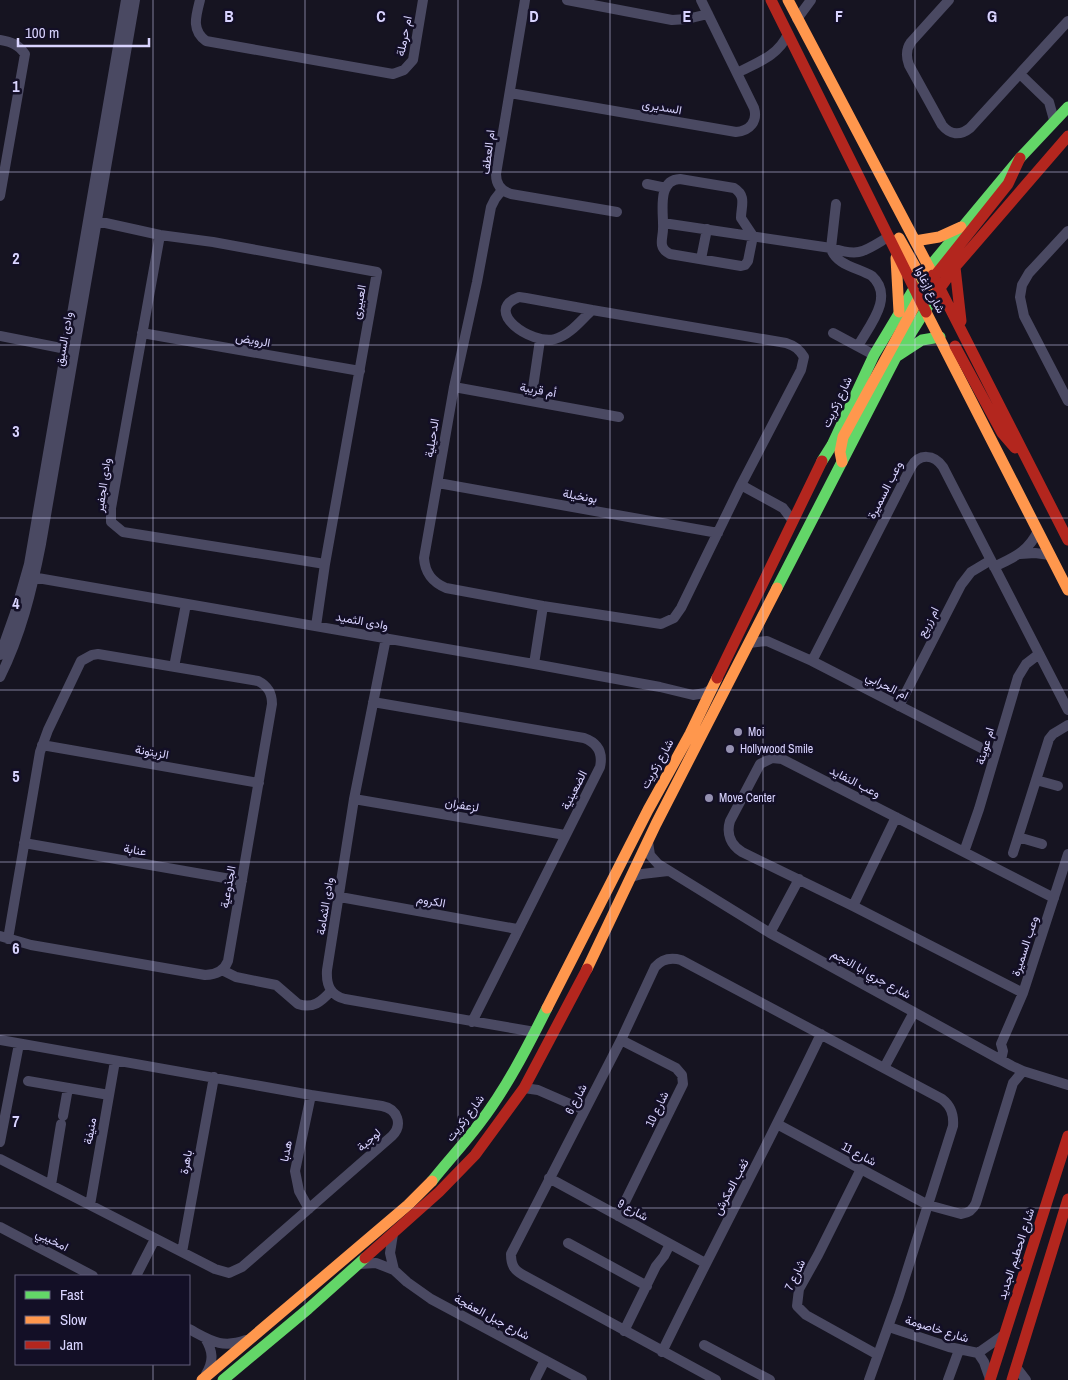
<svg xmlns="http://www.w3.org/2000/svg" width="1068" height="1380" font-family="'Archivo Narrow',Vazirmatn,sans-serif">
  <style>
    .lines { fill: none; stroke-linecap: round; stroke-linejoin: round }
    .street { stroke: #4a4962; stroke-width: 10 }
    .fast { stroke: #63d668; stroke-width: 11 }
    .slow { stroke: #ff974d; stroke-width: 11 }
    .jam { stroke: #b3261e; stroke-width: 11 }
    .grid { fill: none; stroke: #d9d4ff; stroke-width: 1; stroke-opacity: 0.55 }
    .poi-dot { fill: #9591b1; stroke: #130f26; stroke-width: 2 }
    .labels { text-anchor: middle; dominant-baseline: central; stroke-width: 5; stroke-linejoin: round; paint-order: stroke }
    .street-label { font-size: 12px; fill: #d9d4ff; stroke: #130f26 }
    .poi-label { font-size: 12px; fill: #d9d4ff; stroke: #130f26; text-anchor: start }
    .grid-label { font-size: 16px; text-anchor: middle; font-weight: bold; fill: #d9d4ff; stroke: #130f26; stroke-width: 5; stroke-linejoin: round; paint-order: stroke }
  </style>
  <rect width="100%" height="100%" fill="#161421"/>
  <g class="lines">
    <path class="street" d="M200,0C196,16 191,30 206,41L393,74L404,70L413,60L423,0
      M525,0L496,174C496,184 501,191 511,194L617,212
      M567,0L672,20L687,19L708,14
      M949,0L911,42C906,49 906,57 909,65L942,125C950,135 960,136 970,128L1068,21
      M797,19L811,0
      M0,40C11,42 18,44 25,54L0,196
      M737,73C758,62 778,56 788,34
      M1020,74L1049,102L1054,120
      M510,93L736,132C750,131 758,121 754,108L701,0
      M680,179L734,188C747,196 741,206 741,218L753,236L748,261L745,265L741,266L670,254C666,252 663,250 662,245C661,240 663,235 663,229C664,214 656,180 680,179Z
      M647,184L666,188
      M502,190L495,199L491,207L477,282L454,387L424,558C425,573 432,582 446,588L543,606L661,624L674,618L681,608L741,485L801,370L804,357C799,349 795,346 786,343L592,310
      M836,204L831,248C835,265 859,268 872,276C895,297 869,326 858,346
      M92,220L160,235L213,242L377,272L325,564L316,626
      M663,223L831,248C860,257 863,252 888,237
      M1068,231L1029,273L1022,285L1020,297L1024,316L1068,401
      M160,235L111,508V522L123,532L325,564
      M701,259L707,229
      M519,297L526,298L592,310C581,320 570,335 555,339C531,345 482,311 519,297Z
      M142,333L360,371
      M833,333L874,355
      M0,336L71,350
      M454,387L619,417
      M531,401L540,340
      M438,483L718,533
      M741,485L783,508L793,521
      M1020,554L1035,553L1050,555
      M994,567C1014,557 1028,552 1038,531
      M26,576L534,664L660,687L693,695L705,693L710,690
      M386,638L354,799L327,970C326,985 330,995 345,999L535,1032
      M749,643L767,641L812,661L995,755
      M0,655L15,613L29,564L126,0
      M812,661L911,467C919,453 934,454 943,467L1068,710
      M534,664L543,606
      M174,667L186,604
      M0,677C21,635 32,590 41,544L135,0
      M373,702L584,738C598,743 603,753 600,767L472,1022
      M899,706L961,585L971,572L991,560
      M42,745L259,783
      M1036,780L1058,786
      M354,799L565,835
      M1018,837L1042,844
      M648,842L650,855L658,864L770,933L1012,1066L1023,1071L1068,1085
      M24,843L242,881
      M964,852L979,809L1018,677L1026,664L1039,654
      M1013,853L1049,739L1053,734L1068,725
      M631,877L642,874L668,871
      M340,897L517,929
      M853,906L896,817
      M770,933L799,879
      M0,936L31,945L205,975C216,975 224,971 228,961L272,704C272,693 268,686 258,681L98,654L92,655L81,661L48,730L40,752L8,939
      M222,970L236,977L276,985L298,1004C313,1009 321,1002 331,991
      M1023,993L853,906L742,852C731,845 726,834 730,821L760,764L772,758L782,759L1054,898
      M0,1040L311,1095L382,1106C398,1109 403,1125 392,1136L242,1267L229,1273L215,1269L0,1159
      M1001,1060L1003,1051L1001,1044L1023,993L1068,854
      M884,1068L914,1012
      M28,1081L109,1095
      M524,1088L538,1090L584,1110
      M63,1116L68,1088
      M777,1124L928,1205L961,1214C969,1213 973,1210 976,1203L1013,1083L1023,1071
      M0,1142L19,1044
      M861,1169L818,1255L799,1289L797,1306L806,1315L878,1355
      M549,1178L705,1263
      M51,1185L61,1124
      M90,1205L115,1061
      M309,1209L299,1191L295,1171L311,1095
      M618,1216L683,1084L682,1075L676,1068L621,1040
      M0,1227L93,1276
      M393,1234L390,1253L394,1270
      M568,1243L647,1286
      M182,1252L214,1077
      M360,1264L376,1263L394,1270L407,1282L431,1299L582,1380
      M136,1276L155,1239
      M889,1327L949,1347L978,1353L1005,1334
      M189,1329C210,1340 221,1349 246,1340
      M624,1331L656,1266L664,1256L670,1244
      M205,1338C213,1351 214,1361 206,1374
      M704,1345L770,1380
      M662,1352C714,1245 770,1141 821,1034
      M978,1353L984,1362L990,1379
      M1016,1367L1026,1380
      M535,1380L545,1360
      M716,1380L523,1275C514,1270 511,1265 511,1254L621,1040L655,967C662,959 670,957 681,960L942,1099C951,1106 954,1114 953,1126L899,1296L869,1380
      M948,1380L959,1350"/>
    <path class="fast" d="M896,357L922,340L940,337
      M822,461L832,445L874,355L921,277L1020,158L1068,107
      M777,588L896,357L933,298
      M432,1181C447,1162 464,1144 479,1124C506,1089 527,1048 547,1008
      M223,1380L308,1309L365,1258"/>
    <path class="slow" d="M788,0L933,275
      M899,238L921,277L929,286
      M915,241L939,237L961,227
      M896,258L899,312
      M926,312L1068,590
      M842,462L840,452L843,437L920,296L929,267
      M587,969L656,824L777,588
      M547,1008L648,810L690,734L717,678
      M202,1380L408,1205L432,1181"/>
    <path class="jam" d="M771,0L926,312
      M955,267L961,321
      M933,275L1068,540
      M930,282L1008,184L1020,158
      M933,298L955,267L1068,136
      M955,346L1002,433L1015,448
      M717,678L822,461
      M365,1258L439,1192L475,1155L524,1088L587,969
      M990,1380L1068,1136
      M1012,1380L1068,1199"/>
  </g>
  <path class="grid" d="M153,0V1276M305,0V1380M458,0V1380M610,0V1380M763,0V1380M915,0V1380M0,172H1068M0,345H1068M0,518H1068M0,690H1068M0,862H1068M0,1035H1068M0,1208H1068M153,1364V1380"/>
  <g class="poi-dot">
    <circle cx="738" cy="732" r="5"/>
    <circle cx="730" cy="749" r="5"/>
    <circle cx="709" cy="798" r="5"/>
  </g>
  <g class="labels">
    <g class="street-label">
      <text transform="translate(404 36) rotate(-79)">ام حرملة</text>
      <text transform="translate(662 107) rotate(10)">السديرى</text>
      <text transform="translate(488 152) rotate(-83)">ام العطف</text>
      <text transform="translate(930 290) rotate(62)">شارع إزغاوا</text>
      <text transform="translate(359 302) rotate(-80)">العبيرى</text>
      <text transform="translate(64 339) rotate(-80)">وادى السيق</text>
      <text transform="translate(253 340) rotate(10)">الرويض</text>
      <text transform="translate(538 390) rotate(10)">أم قريبة</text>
      <text transform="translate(837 402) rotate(-65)">شارع زكريت</text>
      <text transform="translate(432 438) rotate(-81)">الدحيلية</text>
      <text transform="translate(103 485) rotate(-82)">وادى الجفير</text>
      <text transform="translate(885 490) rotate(-63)">وعب السميرة</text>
      <text transform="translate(580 496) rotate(10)">بونخيلة</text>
      <text transform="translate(362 621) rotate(10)">وادى الثميد</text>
      <text transform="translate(928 622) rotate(-63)">ام زريع</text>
      <text transform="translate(887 686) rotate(27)">ام الحرابي</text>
      <text transform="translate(985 746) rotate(-74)">ام عوينة</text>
      <text transform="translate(152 752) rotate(10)">الزيتونة</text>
      <text transform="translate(657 764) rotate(-61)">شارع زكريت</text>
      <text transform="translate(855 782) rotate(27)">وعب النفايد</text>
      <text transform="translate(574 790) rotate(-63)">الضعينية</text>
      <text transform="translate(462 805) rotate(10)">لزعفران</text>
      <text transform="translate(135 850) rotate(10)">عنابة</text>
      <text transform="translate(228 887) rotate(-80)">الجذوعية</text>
      <text transform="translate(431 901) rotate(10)">الكروم</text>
      <text transform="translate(325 906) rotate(-81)">وادى الثمامة</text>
      <text transform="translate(1025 946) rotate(-72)">وعب السميرة</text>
      <text transform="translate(871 974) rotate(29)">شارع جري ابا النجم</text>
      <text transform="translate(576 1099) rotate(-62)">شارع 6</text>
      <text transform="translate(657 1109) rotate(-64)">شارع 10</text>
      <text transform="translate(465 1118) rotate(-53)">شارع زكريت</text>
      <text transform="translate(90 1131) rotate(-80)">منيفة</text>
      <text transform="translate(369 1140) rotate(-41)">لوجبة</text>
      <text transform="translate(286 1151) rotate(-79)">هدبا</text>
      <text transform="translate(859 1154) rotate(28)">شارع 11</text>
      <text transform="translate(186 1162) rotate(-80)">باهرة</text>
      <text transform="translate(731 1187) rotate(-62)">ثغب العكرش</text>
      <text transform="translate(633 1210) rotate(28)">شارع 9</text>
      <text transform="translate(52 1240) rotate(27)">امخيبي</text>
      <text transform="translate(1016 1254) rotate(-72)">شارع الحطيم الجديد</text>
      <text transform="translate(795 1275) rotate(-65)">شارع 7</text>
      <text transform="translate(492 1317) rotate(28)">شارع جبل العفجة</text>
      <text transform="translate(937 1329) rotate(17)">شارع خاصومة</text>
    </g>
    <g class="poi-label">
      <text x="748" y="732">Moi</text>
      <text x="740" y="749">Hollywood Smile</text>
      <text x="719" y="798">Move Center</text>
    </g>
  </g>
  <g class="grid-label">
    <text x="229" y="22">B</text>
    <text x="381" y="22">C</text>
    <text x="534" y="22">D</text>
    <text x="687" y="22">E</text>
    <text x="839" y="22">F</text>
    <text x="992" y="22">G</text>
    <text x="16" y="92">1</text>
    <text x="16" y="264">2</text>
    <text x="16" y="437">3</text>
    <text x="16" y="609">4</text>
    <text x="16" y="782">5</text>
    <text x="16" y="954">6</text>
    <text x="16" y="1127">7</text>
  </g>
  <rect x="15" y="1275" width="175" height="90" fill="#130f26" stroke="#625e7d"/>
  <rect x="25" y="1291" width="25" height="8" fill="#63d668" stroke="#625e7d"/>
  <text x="60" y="1300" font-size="15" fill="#d9d4ff">Fast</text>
  <rect x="25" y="1316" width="25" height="8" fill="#ff974d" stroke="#625e7d"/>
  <text x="60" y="1325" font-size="15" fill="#d9d4ff">Slow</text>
  <rect x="25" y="1341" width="25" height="8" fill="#b3261e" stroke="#625e7d"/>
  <text x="60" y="1350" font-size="15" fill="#d9d4ff">Jam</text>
  <path d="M18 38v8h131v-8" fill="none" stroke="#d9d4ff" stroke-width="2.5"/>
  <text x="25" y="38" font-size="15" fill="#d9d4ff" stroke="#130f26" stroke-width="4" paint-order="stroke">100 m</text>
</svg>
